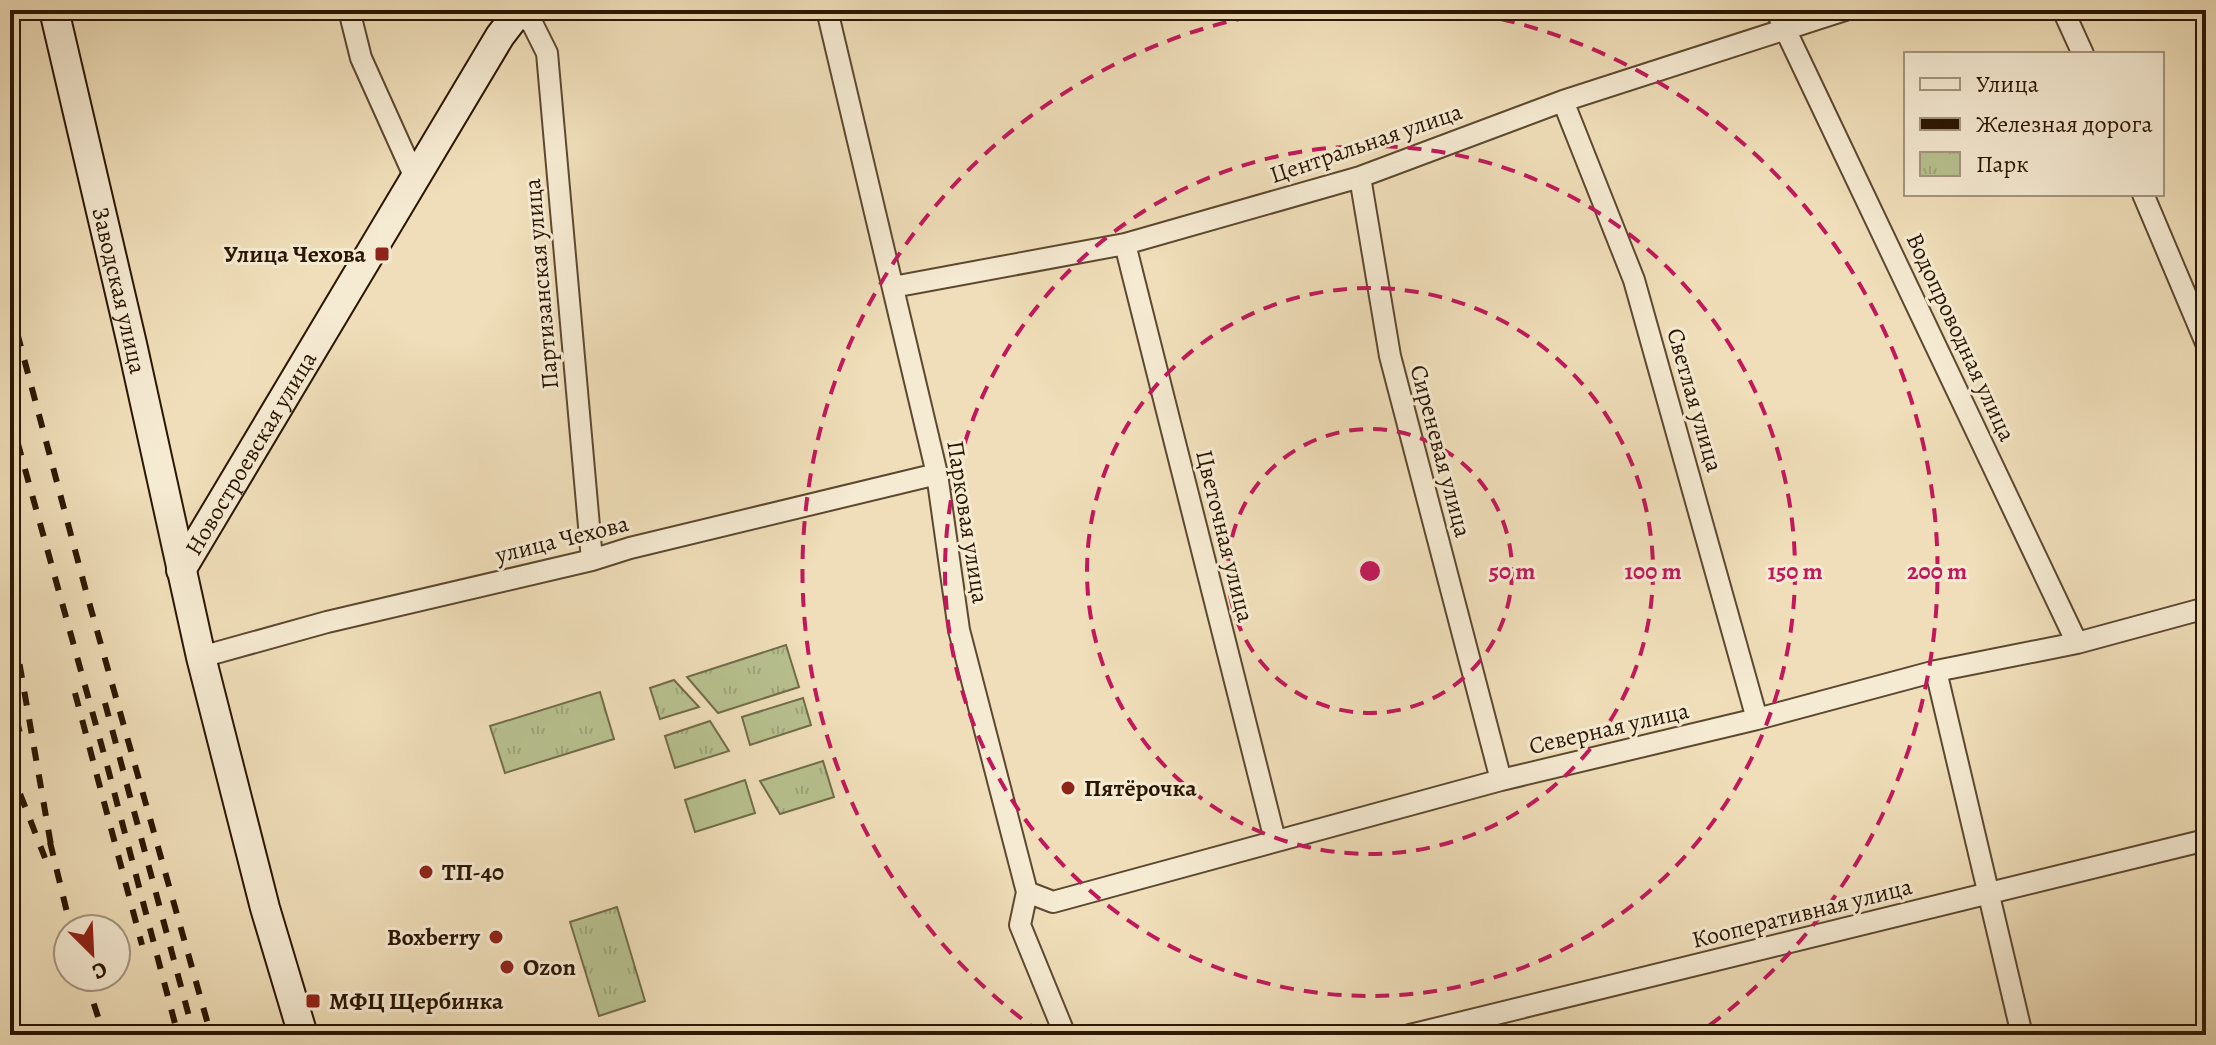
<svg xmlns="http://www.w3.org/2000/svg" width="2216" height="1045" font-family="Alegreya,serif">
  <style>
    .green { fill: #b8c190; stroke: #726c49; stroke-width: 2 }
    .park { fill: url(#park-tufts); stroke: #726c49; stroke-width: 2 }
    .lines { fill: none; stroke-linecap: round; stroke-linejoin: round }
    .street-casing { stroke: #5c4830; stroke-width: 24 }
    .secondary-casing { stroke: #2b1602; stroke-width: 32 }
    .street { stroke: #f5ead2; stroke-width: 20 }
    .secondary { stroke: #f5ead2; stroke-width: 28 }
    .rail { stroke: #2b1602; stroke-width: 6; stroke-dasharray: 14 14; stroke-linecap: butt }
    .ring { fill: none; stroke: #c2185b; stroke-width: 4; stroke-dasharray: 14 10 }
    .poi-dot { fill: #8f2418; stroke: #f5ead2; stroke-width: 3 }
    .labels { text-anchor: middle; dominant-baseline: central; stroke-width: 6; stroke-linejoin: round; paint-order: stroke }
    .street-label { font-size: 24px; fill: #2b1602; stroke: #f5ead2 }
    .poi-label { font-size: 24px; font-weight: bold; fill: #2b1602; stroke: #f5ead2; text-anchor: start }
    .centre { fill: #c2185b; stroke: #f5ead2; stroke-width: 4 }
    .ring-label { font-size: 24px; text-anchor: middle; font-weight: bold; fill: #c2185b; stroke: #f5ead2; stroke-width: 6; stroke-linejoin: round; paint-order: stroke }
  </style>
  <defs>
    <pattern id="park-tufts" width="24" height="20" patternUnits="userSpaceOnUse" patternTransform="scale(2)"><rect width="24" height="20" fill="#b8c190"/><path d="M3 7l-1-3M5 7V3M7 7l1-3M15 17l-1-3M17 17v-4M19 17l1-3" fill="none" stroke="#9ea57b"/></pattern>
  </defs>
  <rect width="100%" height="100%" fill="#efdeb9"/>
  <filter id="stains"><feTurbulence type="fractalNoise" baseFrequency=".0025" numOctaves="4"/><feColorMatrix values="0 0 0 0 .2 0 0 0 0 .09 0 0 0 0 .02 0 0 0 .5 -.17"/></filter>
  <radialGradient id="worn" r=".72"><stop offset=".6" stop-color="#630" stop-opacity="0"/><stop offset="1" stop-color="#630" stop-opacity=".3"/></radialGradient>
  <path class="green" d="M745,780L755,813L695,832L685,800Z"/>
  <path class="park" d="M786,645L799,687L718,713L687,677Z
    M674,680L699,707L660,719L650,688Z
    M600,692L614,739L505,773L490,726Z
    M803,698L811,725L750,745L742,717Z
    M710,721L729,751L675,768L665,736Z
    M823,761L834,797L780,814L760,781Z
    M617,907L645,1001L599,1016L570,922Z"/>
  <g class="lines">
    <g class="street-casing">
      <path id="street" d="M349,10L361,58L416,180
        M827,10L937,474L959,630L1027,892L1020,925L1065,1035
        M1776,10L2077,643
        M2063,10L2083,54
        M519,11L533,25L547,53L592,560
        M1563,101L1634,280L1757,719
        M1360,177L1390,356L1501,780
        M2143,194L2206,343
        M1125,244L1275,840
        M893,287L1125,244L1360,177L1563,101L1845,10
        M201,657L327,622L592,560L630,548L937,474
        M1936,671L2022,1035
        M1027,892L1053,902L1501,780L1757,719L1936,671L2077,643L2206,608
        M1410,1035L2206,840"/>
    </g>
    <g class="secondary-casing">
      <g id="secondary">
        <path id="s1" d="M54,10L132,344L201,657L265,908L303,1035"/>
        <path id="s2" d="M181,570L500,36L520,10"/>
      </g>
    </g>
    <use href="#street" class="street"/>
    <use href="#secondary" class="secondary"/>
    <path class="rail" d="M10,306L87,595L211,1035
      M10,415L107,765L178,1035
      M10,609L52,851
      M10,691L21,738
      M75,693L142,945
      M105,703L194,1035
      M10,768L45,858
      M50,842L71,929
      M85,977L104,1035"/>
  </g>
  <g class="ring">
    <circle cx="1370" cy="571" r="142"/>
    <circle cx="1370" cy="571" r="283"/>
    <circle cx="1370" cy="571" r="425"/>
    <path d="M1041 1033A567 567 0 0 1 1286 10M1454 10A567 567 0 0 1 1699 1033"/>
  </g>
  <g class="poi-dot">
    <rect x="374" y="246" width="16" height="16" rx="4"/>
    <circle cx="1068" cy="788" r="8"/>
    <circle cx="426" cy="872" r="8"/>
    <circle cx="496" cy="937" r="8"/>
    <circle cx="507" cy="967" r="8"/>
    <rect x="305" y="993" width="16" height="16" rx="4"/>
  </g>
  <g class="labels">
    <g class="street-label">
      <text transform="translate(1366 143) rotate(-19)">Центральная улица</text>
      <text transform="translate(541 284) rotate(-95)">Партизанская улица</text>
      <text stroke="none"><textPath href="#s1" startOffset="288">Заводская улица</textPath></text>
      <text transform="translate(1961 337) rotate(65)">Водопроводная улица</text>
      <text transform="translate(1695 400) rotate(74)">Светлая улица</text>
      <text transform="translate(1441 451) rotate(75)">Сиреневая улица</text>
      <text stroke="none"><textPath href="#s2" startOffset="136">Новостроевская улица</textPath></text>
      <text transform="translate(968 522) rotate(81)">Парковая улица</text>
      <text transform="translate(1225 536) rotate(76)">Цветочная улица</text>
      <text transform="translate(562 539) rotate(-14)">улица Чехова</text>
      <text transform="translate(1609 728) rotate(-13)">Северная улица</text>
      <text transform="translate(1802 913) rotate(-14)">Кооперативная улица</text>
    </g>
    <g class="poi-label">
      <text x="366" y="254" text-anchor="end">Улица Чехова</text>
      <text x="1084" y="788">Пятёрочка</text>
      <text x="442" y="872">ТП-40</text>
      <text x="480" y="937" text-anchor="end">Boxberry</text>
      <text x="523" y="967">Ozon</text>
      <text x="329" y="1001">МФЦ Щербинка</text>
    </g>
  </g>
  <circle cx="1370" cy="571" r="12" class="centre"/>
  <g class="ring-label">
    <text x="1512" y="579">50 m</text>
    <text x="1653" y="579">100 m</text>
    <text x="1795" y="579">150 m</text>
    <text x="1937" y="579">200 m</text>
  </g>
  <rect width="2216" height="1045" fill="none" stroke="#efdeb9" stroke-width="40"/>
  <rect x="12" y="12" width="2192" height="1021" fill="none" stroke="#2b1602" stroke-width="4"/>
  <rect x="20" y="20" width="2176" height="1005" fill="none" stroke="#2b1602" stroke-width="2"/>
  <rect x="1904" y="52" width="260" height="144" fill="#f5ead2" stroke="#a4957f" stroke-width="2"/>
  <rect x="1920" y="78" width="40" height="12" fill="#f5ead2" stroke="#a4957f" stroke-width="2"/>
  <text x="1976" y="92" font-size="24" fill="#2b1602">Улица</text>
  <rect x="1920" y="118" width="40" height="12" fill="#2b1602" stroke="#a4957f" stroke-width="2"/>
  <text x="1976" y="132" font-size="24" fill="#2b1602">Железная дорога</text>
  <rect x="1920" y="152" width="40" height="24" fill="url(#park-tufts)" stroke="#a4957f" stroke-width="2"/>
  <text x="1976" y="172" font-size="24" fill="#2b1602">Парк</text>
  <g transform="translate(92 953) rotate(156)"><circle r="38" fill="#f5ead2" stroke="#a4957f" stroke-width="2"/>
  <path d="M0-6L14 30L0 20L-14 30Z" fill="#8f2418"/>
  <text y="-12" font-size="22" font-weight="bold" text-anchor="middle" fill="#2b1602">С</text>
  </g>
  <rect width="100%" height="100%" filter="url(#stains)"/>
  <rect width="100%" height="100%" fill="url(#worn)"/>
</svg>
